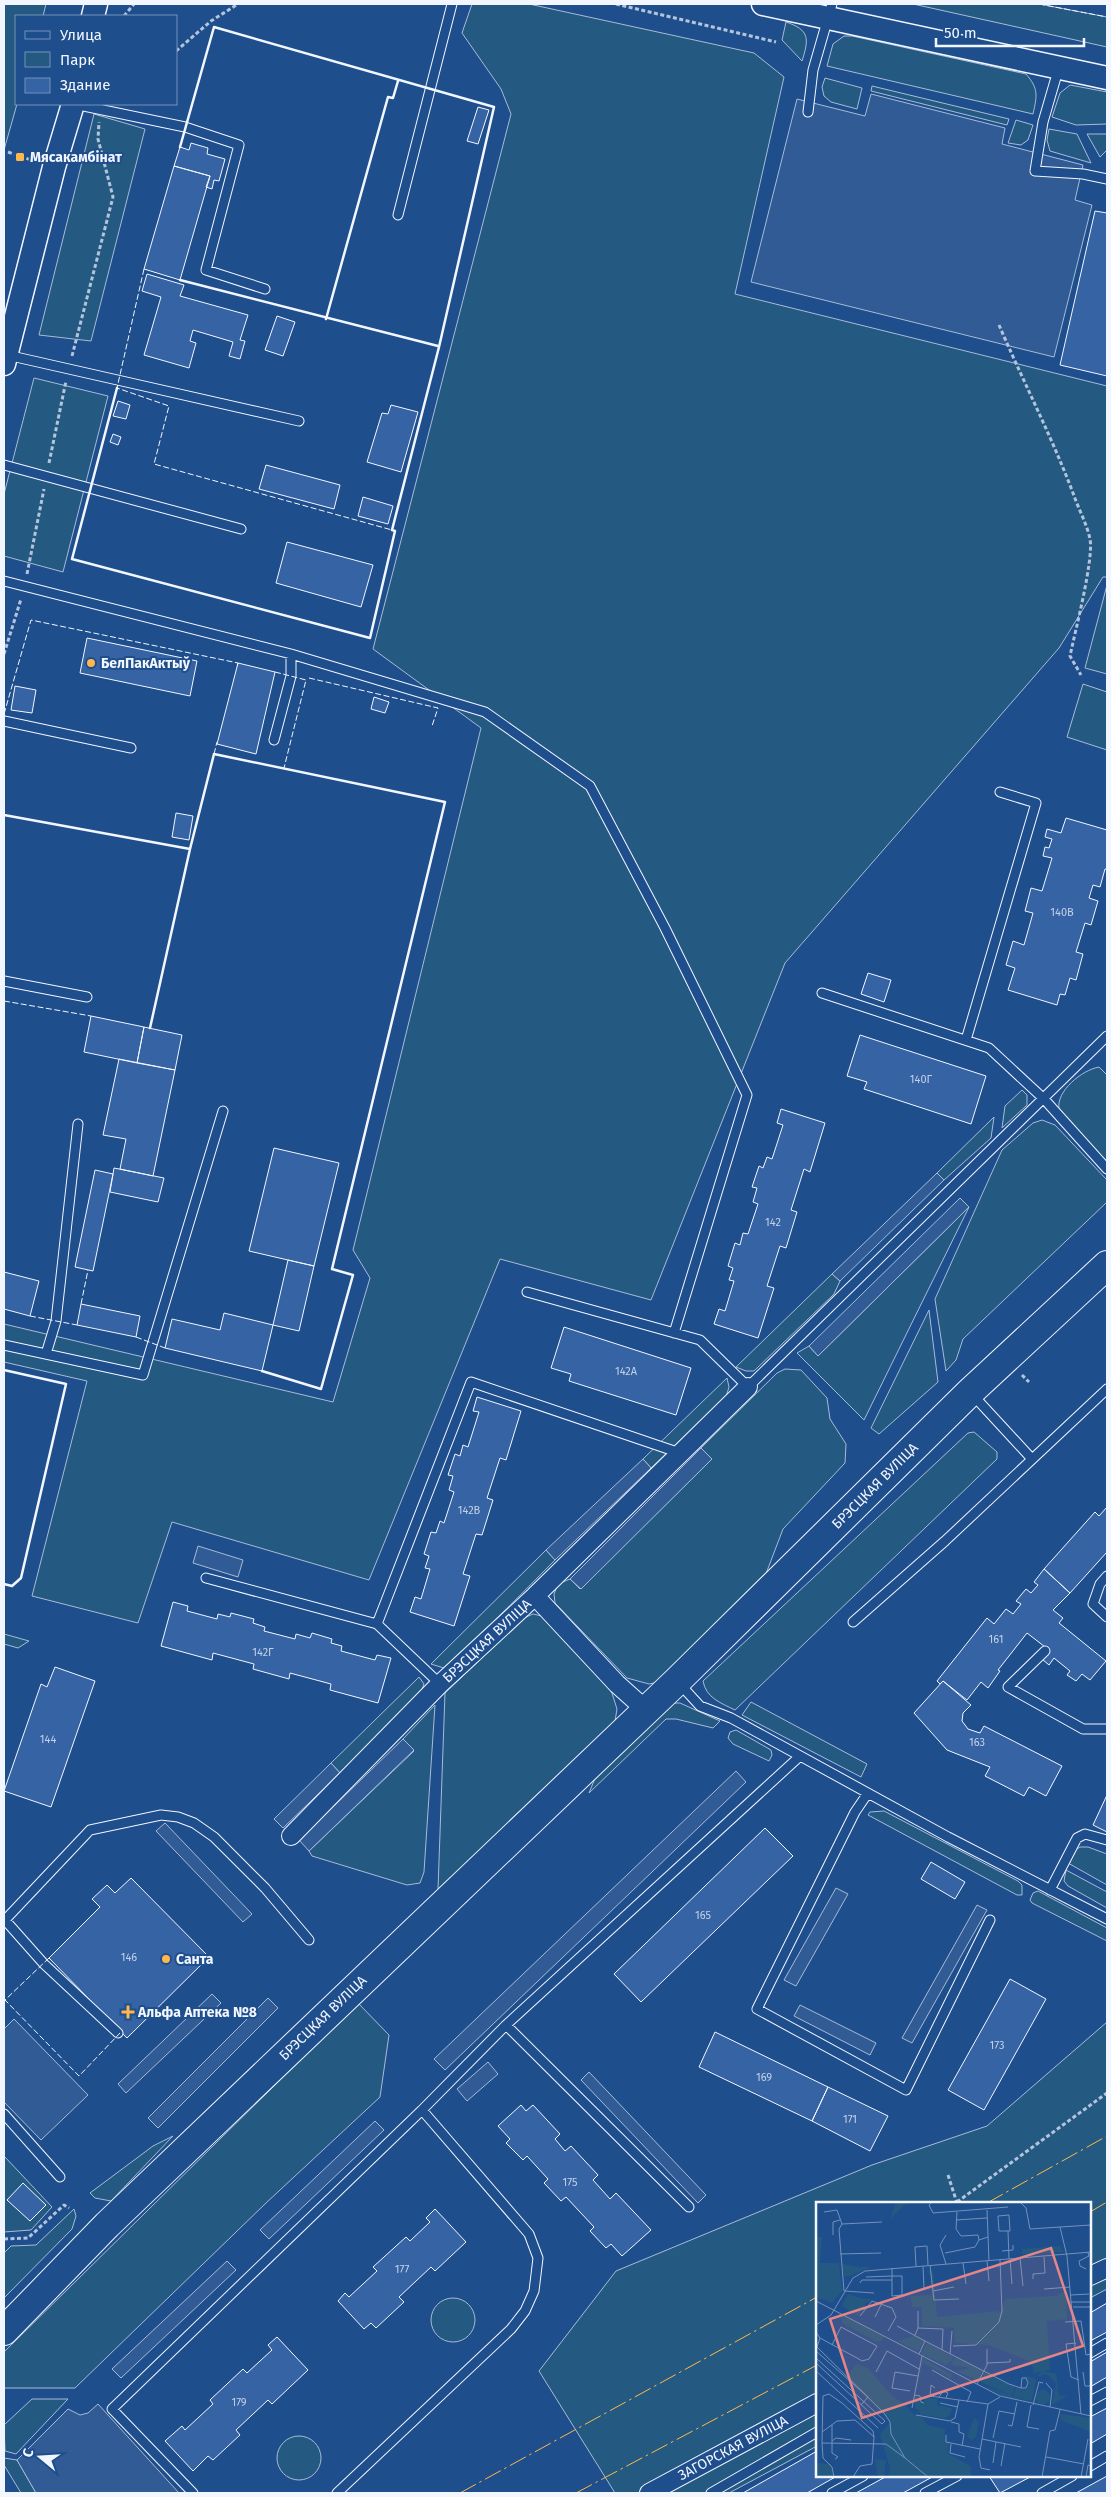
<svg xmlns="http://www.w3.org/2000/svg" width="1111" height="2497" font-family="'Fira Sans',sans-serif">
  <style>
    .green { fill: #245a82; stroke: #a8bbd7 }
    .parking { fill: #305b95; stroke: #a8bbd7 }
    .building { fill: #3563a3; stroke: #f2f6ff }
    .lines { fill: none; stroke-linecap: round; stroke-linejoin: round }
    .service-casing { stroke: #f2f6ff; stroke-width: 11 }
    .minor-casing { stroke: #f2f6ff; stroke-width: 20 }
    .tertiary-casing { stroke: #f2f6ff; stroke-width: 25 }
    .primary-casing { stroke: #f2f6ff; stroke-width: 30 }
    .path { stroke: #b3c4dc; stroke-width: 3; stroke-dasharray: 4 2.5; stroke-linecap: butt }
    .service { stroke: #1f4e8c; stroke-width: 9 }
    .minor { stroke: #1f4e8c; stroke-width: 18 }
    .tertiary { stroke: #1f4e8c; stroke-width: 22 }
    .primary { stroke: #1f4e8c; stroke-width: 28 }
    .fence { stroke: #f2f6ff; stroke-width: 1; stroke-dasharray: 6 2.5; stroke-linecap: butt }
    .wall { stroke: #f2f6ff; stroke-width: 2.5 }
    .power { stroke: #ffb74d; stroke-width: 1; stroke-dasharray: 18 4 2.5 4; stroke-linecap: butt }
    .poi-dot { fill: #ffb74d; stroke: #1f4e8c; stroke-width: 2 }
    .labels { text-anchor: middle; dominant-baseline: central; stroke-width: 4; stroke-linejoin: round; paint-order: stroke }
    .number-label { font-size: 11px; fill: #c3d1e8 }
    .poi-label { font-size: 14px; font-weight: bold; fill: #f2f6ff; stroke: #1f4e8c; text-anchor: start }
    .street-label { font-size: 14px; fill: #f2f6ff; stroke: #1f4e8c }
    .inset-road { fill: none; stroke: #7391ba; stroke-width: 1 }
    .view { fill: #e38589; fill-opacity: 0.15; stroke: #e38589; stroke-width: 2.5 }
    .inset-edge { fill: none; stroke: #f2f6ff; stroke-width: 2.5 }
  </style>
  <rect width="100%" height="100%" fill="#1f4e8c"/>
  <path class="green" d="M4,4H46L43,16H16L17,104L4,150Z
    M472,4H529L754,53L784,77L735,294L1107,386V577H1103L1059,648L785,963L651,1300L500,1259L369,1580L172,1522L138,1623L32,1596L87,1381L4,1362V1324L333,1402L370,1278L353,1250L481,728L373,649L511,114L501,89L462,33Z
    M913,4H1039L1107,17V47Z
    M786,22C810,30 809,39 802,61L782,40Z
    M844,36H852L1026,74C1039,89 1037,96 1033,114L827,66L833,44Z
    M825,78L862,88L857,109L831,102L824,96L822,87Z
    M1070,85L1107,92V124L1076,125L1052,117L1060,93Z
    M872,86L1009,119L1007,125L871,91Z
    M94,114L145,129L91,341L39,335Z
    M1016,120L1033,125L1028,140L1021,145L1008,143Z
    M1049,129L1077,134L1091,163L1050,151L1047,140Z
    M1087,134H1107V150L1100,157Z
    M34,378L108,396L63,572L4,556V494Z
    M1107,585V674L1085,668Z
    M1083,684L1107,692V750L1067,737Z
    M1099,1067L1107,1075V1162L1059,1109C1056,1091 1082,1070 1099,1067Z
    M1022,1090L1027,1095V1105L1002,1128L1005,1106Z
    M994,1117L991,1138L944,1180L937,1173Z
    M1042,1120L1055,1125L1107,1180V1202L963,1339L956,1360L946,1371L935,1299L1002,1150L1033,1123Z
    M969,1207L864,1420L797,1353L809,1346L818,1356Z
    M832,1274L840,1281L834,1294L754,1371H746L736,1367Z
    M929,1310L938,1382L879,1434L871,1428Z
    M785,1369L801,1370L827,1398L830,1419L846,1444L845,1463L783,1529L764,1579L659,1682L649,1684L627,1678L555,1603L554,1594L558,1584L570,1579L580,1589L712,1459L701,1448L777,1373Z
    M727,1378L729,1387L726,1397L651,1468L643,1459Z
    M974,1432L997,1452V1459L735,1710C721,1703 706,1698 703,1681L968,1433Z
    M546,1550L555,1560L447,1669L431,1664Z
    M533,1614L546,1617L611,1690L617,1709L614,1727L438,1889L445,1693L524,1618Z
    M4,1634L29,1641L18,1648L4,1644Z
    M419,1677L424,1684L421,1692L340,1773L331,1763Z
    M751,1702L867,1764L861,1777L742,1715Z
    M669,1703H680L720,1721L713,1728L676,1719H666L589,1793L598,1771Z
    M435,1705L424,1872L420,1883L407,1885L312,1856L309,1851L414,1751L403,1739Z
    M736,1730L771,1750L772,1755L769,1761L733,1744L728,1738L730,1732Z
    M884,1811L1018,1881L1022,1885V1895H1017L868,1815L870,1812Z
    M1080,1847H1088L1107,1854V1885L1068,1863L1074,1851Z
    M1066,1870L1107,1892V1908L1068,1886L1064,1881Z
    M1038,1891L1107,1928V1941L1032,1903L1030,1900L1033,1893Z
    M358,2003L389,2035L380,2097L266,2203L75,2388H4V2352Z
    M1107,2022V2289L1090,2298V2203H817V2446L729,2493H615L539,2371L616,2271L872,2165L987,2126Z
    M173,2136L111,2201L95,2198L90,2193L153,2146Z
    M4,2156L52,2207L31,2230L4,2232Z
    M74,2209L76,2216L72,2229L4,2298V2253L11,2246L36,2245Z
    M431 2320a22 22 0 1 1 44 0a22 22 0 1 1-44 0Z
    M32,2399H68L16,2454L5,2451L4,2425Z
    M277 2458a22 22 0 1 1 44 0a22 22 0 1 1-44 0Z
    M4,2458L17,2460L36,2493H21L4,2465Z"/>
  <path class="parking" d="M871,94L1005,128L1002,144L1083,165L1075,200L1092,205L1054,357L751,282L797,99L865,116Z
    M937,1173L944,1180L840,1281L832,1274Z
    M960,1198L969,1207L818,1356L809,1346Z
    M701,1448L712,1459L581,1589L570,1579Z
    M643,1459L651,1468L555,1560L546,1550Z
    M198,1546L243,1560L238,1577L193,1563Z
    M403,1739L414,1750L309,1851L299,1840Z
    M331,1763L340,1773L283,1828L274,1819Z
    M736,1771L746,1782L445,2070L434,2059Z
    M165,1823L252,1914L243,1922L156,1831Z
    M836,1888L848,1894L796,1986L784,1980Z
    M977,1905L987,1910L912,2043L902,2038Z
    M212,1994L221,2003L126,2093L118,2084Z
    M268,1998L278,2008L158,2128L148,2118Z
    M800,2005L876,2043L870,2055L794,2016Z
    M14,2019L88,2095L41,2140L4,2102V2029Z
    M488,2062L498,2074L467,2101L457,2089Z
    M589,2072L706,2195L698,2203L581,2080Z
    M375,2121L384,2130L269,2239L260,2230Z
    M227,2261L236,2270L121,2378L112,2369Z
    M98,2404L179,2493H36L17,2460L68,2409L80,2415L88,2413Z"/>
  <path class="building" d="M478,107L489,110L478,144L467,141Z
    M191,143L208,148L207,154L225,159L219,181L214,180L212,189L206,187L210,176L174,166L180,147L189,150Z
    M174,166L210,176L180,280L144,269Z
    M1095,211L1107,213V376L1060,365Z
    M147,274L184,285L180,296L248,315L240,340L245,341L240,359L229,356L233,342L193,330L190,341L196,343L189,368L144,355L161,297L142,291Z
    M277,316L295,322L283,356L265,350Z
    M118,401L130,405L126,419L113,416Z
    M391,405L418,412L401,472L367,462L382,413L388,414Z
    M113,434L121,437L118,445L110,442Z
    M266,465L340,485L334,509L259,489Z
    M363,497L393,506L388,524L358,516Z
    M287,542L373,565L361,607L276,583Z
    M87,638L197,661L190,696L80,673Z
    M238,663L275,672L256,754L217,744Z
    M15,686L36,690L32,713L11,710Z
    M374,697L389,702L385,713L371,709Z
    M176,813L193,816L189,840L172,837Z
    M1066,818L1107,830V869H1105L1100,887L1093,885L1089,898L1098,901L1091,925L1085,923L1076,952L1083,954L1076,980L1070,978L1065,995L1060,994L1057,1005L1008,990L1015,968L1006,965L1013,941L1024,945L1033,913L1025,911L1031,888L1042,891L1052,858L1043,856L1045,847L1049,848L1052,839L1045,837L1047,829L1061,833Z
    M868,973L891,980L884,1002L861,994Z
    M91,1016L144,1027L137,1063L84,1052Z
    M144,1027L182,1035L175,1070L137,1063Z
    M860,1035L986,1076L971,1124L864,1089L867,1082L847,1076Z
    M119,1059L175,1070L153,1176L120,1169L126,1139L103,1135Z
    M781,1109L825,1123L810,1172L804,1169L791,1210L797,1212L786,1248L780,1246L767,1286L774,1288L758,1338L714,1324L719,1309L725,1311L734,1281L729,1280L733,1268L728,1266L735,1243L740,1245L743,1233L748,1234L758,1204L753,1202L757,1188L752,1187L759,1166L763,1168L767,1157L772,1159L783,1125L777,1123Z
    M274,1148L339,1163L314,1266L249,1251Z
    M114,1168L164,1178L158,1202L110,1192Z
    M95,1170L113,1174L93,1271L75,1267Z
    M288,1260L314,1266L299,1331L273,1325Z
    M4,1272L39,1281L30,1316L4,1309Z
    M81,1304L140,1316L136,1337L77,1325Z
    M224,1313L273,1325L262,1371L165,1348L172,1319L220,1330Z
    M564,1327L691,1368L676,1415L569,1381L571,1374L551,1368Z
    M477,1397L521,1411L506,1460L500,1458L487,1498L493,1500L482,1535L476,1534L463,1574L470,1576L454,1626L410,1612L415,1597L421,1599L430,1569L425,1568L429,1556L424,1554L431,1532L436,1533L440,1521L444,1523L454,1492L449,1490L453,1476L448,1475L455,1454L460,1456L463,1445L468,1447L479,1412L473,1411Z
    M1107,1507V1552L1070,1593L1044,1569L1095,1512L1099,1516Z
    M1044,1569L1070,1593L1053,1610L1063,1618L1059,1623L1106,1661L1090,1680L1082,1674L1076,1681L1067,1675L1070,1671L1054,1658L1049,1665L1042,1659L1049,1650L1027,1633L998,1670L1000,1671L988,1688L981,1682L967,1700L943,1681L940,1684L937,1681L987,1618L994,1624L1006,1609L1013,1614L1021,1604L1016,1601L1026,1589L1031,1593L1038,1585L1034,1582Z
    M173,1602L188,1606L187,1611L217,1619L218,1614L230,1617L231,1613L254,1619L253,1623L265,1627L264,1631L295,1639L296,1634L310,1638L312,1633L332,1639L331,1643L342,1646L341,1651L375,1660L377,1655L391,1658L378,1703L330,1690L331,1684L290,1673L289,1679L253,1669L254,1664L213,1653L212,1660L161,1646Z
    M55,1667L95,1681L51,1807L4,1791L41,1684L47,1687Z
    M943,1681L971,1705L963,1713L962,1721L968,1729L980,1733L984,1726L1062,1766L1046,1796L1029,1787L1024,1796L985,1776L990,1767L947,1750L914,1713Z
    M1107,1795V1832L1093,1825Z
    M765,1828L793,1856L641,2002L614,1974Z
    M931,1862L965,1882L955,1899L921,1879Z
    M131,1878L209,1957L127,2038L49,1958L100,1907L92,1899L107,1885L115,1893Z
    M1010,1979L1046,1999L984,2110L948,2090Z
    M715,2032L828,2087L812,2121L699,2067Z
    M828,2087L888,2116L870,2151L812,2121Z
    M521,2105L526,2111L533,2105L560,2134L555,2139L565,2151L571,2146L598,2175L593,2180L610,2199L616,2193L651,2230L622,2256L611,2244L606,2248L590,2231L594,2227L566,2197L561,2201L544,2183L548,2179L527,2156L523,2160L506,2143L510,2139L498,2126Z
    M23,2183L46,2205L30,2221L7,2200Z
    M435,2209L466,2242L435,2271L431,2267L399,2297L404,2302L376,2328L371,2323L364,2329L338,2301L345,2293L349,2297L377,2271L373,2267L406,2237L410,2241L430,2222L426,2218Z
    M1107,2303V2332L1090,2341V2313Z
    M277,2337L308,2370L272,2404L268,2400L236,2430L240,2435L213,2460L208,2456L193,2471L165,2441L182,2426L185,2430L213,2404L210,2400L243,2369L247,2373L272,2350L268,2345Z
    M1107,2352V2377L1090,2387V2362Z
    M1107,2408V2434L1090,2444V2417Z
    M817,2451V2476H837L807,2493H743Z
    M887,2476H934L903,2493H856Z
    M989,2476H1032L1000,2493Z
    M1107,2476V2493H1076Z"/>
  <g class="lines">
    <g class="service-casing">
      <path id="service" d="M1059,67L1043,122L1035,171L1083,174L1107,179
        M74,104L185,127L239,145L206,270L265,289
        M808,112L813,70L832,4
        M398,215L452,4
        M7,355L299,421
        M4,465L241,529
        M4,581L291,654L485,712L590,786L665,928L747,1095L674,1333
        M4,721L131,748
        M274,740L291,676V654
        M4,981L87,997
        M822,993L989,1048L1044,1099L1107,1169
        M966,1040L1036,803L1000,792
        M527,1292L700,1340L748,1387L1107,1036
        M4,1345L143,1375L223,1111
        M46,1354L56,1321L78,1124
        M972,1394L1032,1459
        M1107,1576L1100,1584L1093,1604L1107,1617
        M206,1578L377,1624L440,1684
        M853,1622L945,1541L1107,1389
        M377,1624L471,1382L680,1453
        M1045,1651L1008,1687L1083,1729H1107
        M678,1682L700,1706L731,1718L948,1837L1107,1919
        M868,1793L855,1812L757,2009L906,2090L990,1920
        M1050,1890L1077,1838L1085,1834L1107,1840
        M5,1920L44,1964L118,2033
        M4,1921L90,1830L161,1815L178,1817L194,1823L214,1837L265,1888L309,1940
        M422,2110L506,2025
        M4,2114L60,2177
        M689,2207L506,2025L799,1757
        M1090,2353L1107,2343
        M1090,2401L1107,2392
        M1090,2466L1107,2456
        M193,2493L112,2409L422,2110L529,2234L538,2258L534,2291L525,2311L511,2329L337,2493
        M711,2493L817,2432
        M832,2493L863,2476
        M925,2493L957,2476
        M1042,2493L1072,2476"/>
    </g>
    <g class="minor-casing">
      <path id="minor" d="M535,1596L748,1387
        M291,1836L440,1684L535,1596L617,1684L646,1710
        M1090,2276L1107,2268
        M649,2493L817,2403"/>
    </g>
    <g class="tertiary-casing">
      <path id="tertiary" d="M763,4L1107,78
        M93,16L96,4
        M4,364L54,167L73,104"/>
    </g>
    <g class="primary-casing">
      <path id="primary" d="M4,2331L107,2225L677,1681L970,1392L1107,1265"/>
    </g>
    <path class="path" d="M616,4L776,42
      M124,16L134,4
      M176,51L211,21L238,4
      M8,152L34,161
      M999,325C1023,381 1051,435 1073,493C1078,508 1087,524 1090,539C1094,559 1075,632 1070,656L1081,675
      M72,356L113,197L98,139L99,122
      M49,463L66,381
      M27,574L44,489
      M4,654L21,599
      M1022,1375L1029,1382
      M948,2175L957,2203
      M957,2202L1107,2093
      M4,2239L28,2238L64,2205L69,2208"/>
    <use href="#service" class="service"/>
    <use href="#minor" class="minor"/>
    <use href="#tertiary" class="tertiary"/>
    <use href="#primary" class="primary"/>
    <path class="fence" d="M1039,4L1107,17
      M144,269L117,388L169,406L154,464L392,530
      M275,672L306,680L284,768
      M309,678L438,708L432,726
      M4,714L31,620L238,663L237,667
      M214,754L217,742
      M4,1001L91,1016
      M81,1304L88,1270
      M30,1316L77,1325
      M136,1337L165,1348
      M49,1958L5,2000L79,2076L120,2033"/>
    <path class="wall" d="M180,280L438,346
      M326,319L388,97L393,98L398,81
      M117,388L72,559L370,638L395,531L392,530L439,347L494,107L214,27L180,147
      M4,815L190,849L214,754L445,802L332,1269L353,1275L321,1389L262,1371
      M150,1028L190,849
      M4,1370L66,1384L21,1578L12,1586L4,1584"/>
    <path class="power" d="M987,2203L1107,2136
      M1090,2212L1107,2202
      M460,2493L817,2297
      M576,2493L817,2365"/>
  </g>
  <g class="poi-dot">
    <rect x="15" y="152" width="10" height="10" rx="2.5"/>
    <circle cx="91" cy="663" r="5"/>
    <circle cx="166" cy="1959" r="5"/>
    <path d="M125.5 2004.5h5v5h5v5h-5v5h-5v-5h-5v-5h5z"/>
  </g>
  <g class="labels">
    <g class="number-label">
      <text x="1062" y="912">140В</text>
      <text x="921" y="1079">140Г</text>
      <text x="773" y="1222">142</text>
      <text x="626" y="1371">142А</text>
      <text x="469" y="1510">142В</text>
      <text x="996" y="1639">161</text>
      <text x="263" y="1652">142Г</text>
      <text x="48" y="1739">144</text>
      <text x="977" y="1742">163</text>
      <text x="703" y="1915">165</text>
      <text x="129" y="1957">146</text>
      <text x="997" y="2045">173</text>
      <text x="764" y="2077">169</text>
      <text x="850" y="2119">171</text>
      <text x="570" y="2182">175</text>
      <text x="402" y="2269">177</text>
      <text x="239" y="2402">179</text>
    </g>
    <g class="poi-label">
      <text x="30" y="157">Мясакамбінат</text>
      <text x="101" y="663">БелПакАктыў</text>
      <text x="176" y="1959">Санта</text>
      <text x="138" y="2012">Альфа Аптека №8</text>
    </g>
    <g class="street-label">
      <text transform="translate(875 1486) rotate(-45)">БРЭСЦКАЯ ВУЛІЦА</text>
      <text transform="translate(487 1641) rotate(-43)">БРЭСЦКАЯ ВУЛІЦА</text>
      <text transform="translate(323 2018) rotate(-44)">БРЭСЦКАЯ ВУЛІЦА</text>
      <text transform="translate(733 2448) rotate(-28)">ЗАГОРСКАЯ ВУЛІЦА</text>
    </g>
  </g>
  <g transform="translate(816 2202)">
    <rect width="275" height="275" fill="#1f4e8c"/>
    <path d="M80,0H103L88,3L74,17ZM0,35H6L4,61H23L26,89L16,101L0,95ZM243,44L248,50L206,52V47ZM26,62L45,65H54L34,74H28ZM110,69H117L121,115L185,109L189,97L240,94L250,88L251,117L231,119L234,168L228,169L240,172L243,194L252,193L236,203L240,181L230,172L220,175L227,169L218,171L216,162L208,165L207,161L216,160L173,143L139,141L138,126L106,124V105H96L95,94L116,93L114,72ZM32,92L47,97H57L50,101L42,114L26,104ZM25,112L68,135L66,139L61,140L26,121ZM98,134L108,139L102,149L81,139ZM111,141L137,155L135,159L130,163L105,152ZM139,155L166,169L162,179L141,169L155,166L135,163ZM107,156L136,173L135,176L107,161L103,173ZM41,162L52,166L76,194L90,203L97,212L107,216L111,223L129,227L128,236L133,240L132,251L155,265V273L160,275H72L74,266L64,232L75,220L29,176ZM169,171L199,185L196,194L202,196L197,194L200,186L209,188L214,183L208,173L220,177L216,199L187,194L163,182L196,194L163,179ZM220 195a7 7 0 1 1 14 0a7 7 0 1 1-14 0ZM99,194L108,202L110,195L122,197L121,203L136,206L135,211L130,216L104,213L103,208L99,207ZM244,212L275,216V230L245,218ZM158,216L163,220L160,235L155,238L151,235ZM59,257L70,258L68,275H62ZM0,261L15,262L17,275H0Z" fill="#245a82"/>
    <path class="inset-road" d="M116,0L113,3L117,11L192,5M159,0H176M204,0L210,6L214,27L244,25M171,8L173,59M8,10L21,8L26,22M141,10L140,27L145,34L162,33L163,38M193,13L194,29H183L182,14ZM140,18L171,16M192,29L193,57M17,33V20L24,18M186,49L197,48V43M129,51L159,45L163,38L172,35M24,52L65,51M204,56L207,84M194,57L196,82M171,59L173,79M147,61L150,82M130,62L124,43L130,33M114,63L118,98L143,97M100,64L99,45L111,44L112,63M107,64L108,86M270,67L264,64L263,59L273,54L272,51M50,75L76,74H86V93L76,94V66M217,77V72L229,71L228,55M44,81L46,78H76M228,87L254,85M28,89L23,27L26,22L66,20M28,89L58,91M117,89L138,85M255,93L273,92M0,99L184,194L275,214M255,100H275M257,105H275M44,114L56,99L76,106L80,115L72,129M59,115L66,101M249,120L265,119L270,153L275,152M0,123L15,113L37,76L49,69L275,50M81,124L109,139L103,152M102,126L127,127L126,148M0,130L4,136L41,156L46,159L53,157L61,144L25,125L16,143M99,133L102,126V109M4,136L1,145L68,211L74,220L75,232L89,256L112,275M109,139L193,182L205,186H210L212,181L210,176H206L205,186M260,141L250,142L255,175L263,178M137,144L160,143L183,120L186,109L184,58M0,149L52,195L45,203M134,152L136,129M0,156L69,219L66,222M0,161L66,222M171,161L194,160V157M116,168L155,190L151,200M0,169L62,226M60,170L71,149L103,167M267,170L269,184H275M230,181L236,188L234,205M161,182L171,163V147M119,186L115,183L114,194L172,202M94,189L76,186L79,170L102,174M98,193L104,194L105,200L108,201M123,195L127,189L132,191L130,196M124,201L142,205M215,203L211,225L223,227M217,203L223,180L227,181M96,206L106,154M265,212L251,54L244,25L275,23M100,213L134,219L139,216L143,198M135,220L143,222V230L148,232L146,244M16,223V251L22,255L19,257M192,223L196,224L201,200M6,230L21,219L39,218L58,235L56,262L44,264L37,275H20M130,233V240L164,247M58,235L57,229L26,201L13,192L7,194L6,241L70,242L89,256M177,236L183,209L199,212M166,237L205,245M16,239L20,236L35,238M6,241L7,256L16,265L18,275M135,242L134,251L149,255M230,255L268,262M177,261L180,240M185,264L189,241M174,268L165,266L163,255L172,202L184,195M226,275L234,229L239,228L244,208M265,275L272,237M270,275L272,263L275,264"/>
    <path class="view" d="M235,46L267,144L46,216L14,117Z"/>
    <rect width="275" height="275" class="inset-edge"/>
  </g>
  <rect width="1111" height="2497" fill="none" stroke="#f2f6ff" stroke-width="10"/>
  <rect x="15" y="15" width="162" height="90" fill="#1f4e8c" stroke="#7391ba"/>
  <rect x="25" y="31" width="25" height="8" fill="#1f4e8c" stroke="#7391ba"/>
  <text x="60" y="40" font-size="15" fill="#f2f6ff">Улица</text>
  <rect x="25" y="52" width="25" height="15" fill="#245a82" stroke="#7391ba"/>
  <text x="60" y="65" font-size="15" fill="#f2f6ff">Парк</text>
  <rect x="25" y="78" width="25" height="15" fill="#3563a3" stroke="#7391ba"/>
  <text x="60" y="90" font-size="15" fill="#f2f6ff">Здание</text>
  <g transform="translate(40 2457) rotate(288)" stroke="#1f4e8c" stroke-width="4" paint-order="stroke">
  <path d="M0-4L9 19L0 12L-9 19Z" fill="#f2f6ff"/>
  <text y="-8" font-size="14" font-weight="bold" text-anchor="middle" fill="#f2f6ff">С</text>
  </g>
  <path d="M936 38v8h148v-8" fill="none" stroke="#f2f6ff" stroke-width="2.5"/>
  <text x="944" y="38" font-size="15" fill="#f2f6ff" stroke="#1f4e8c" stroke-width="4" paint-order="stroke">50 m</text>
</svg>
